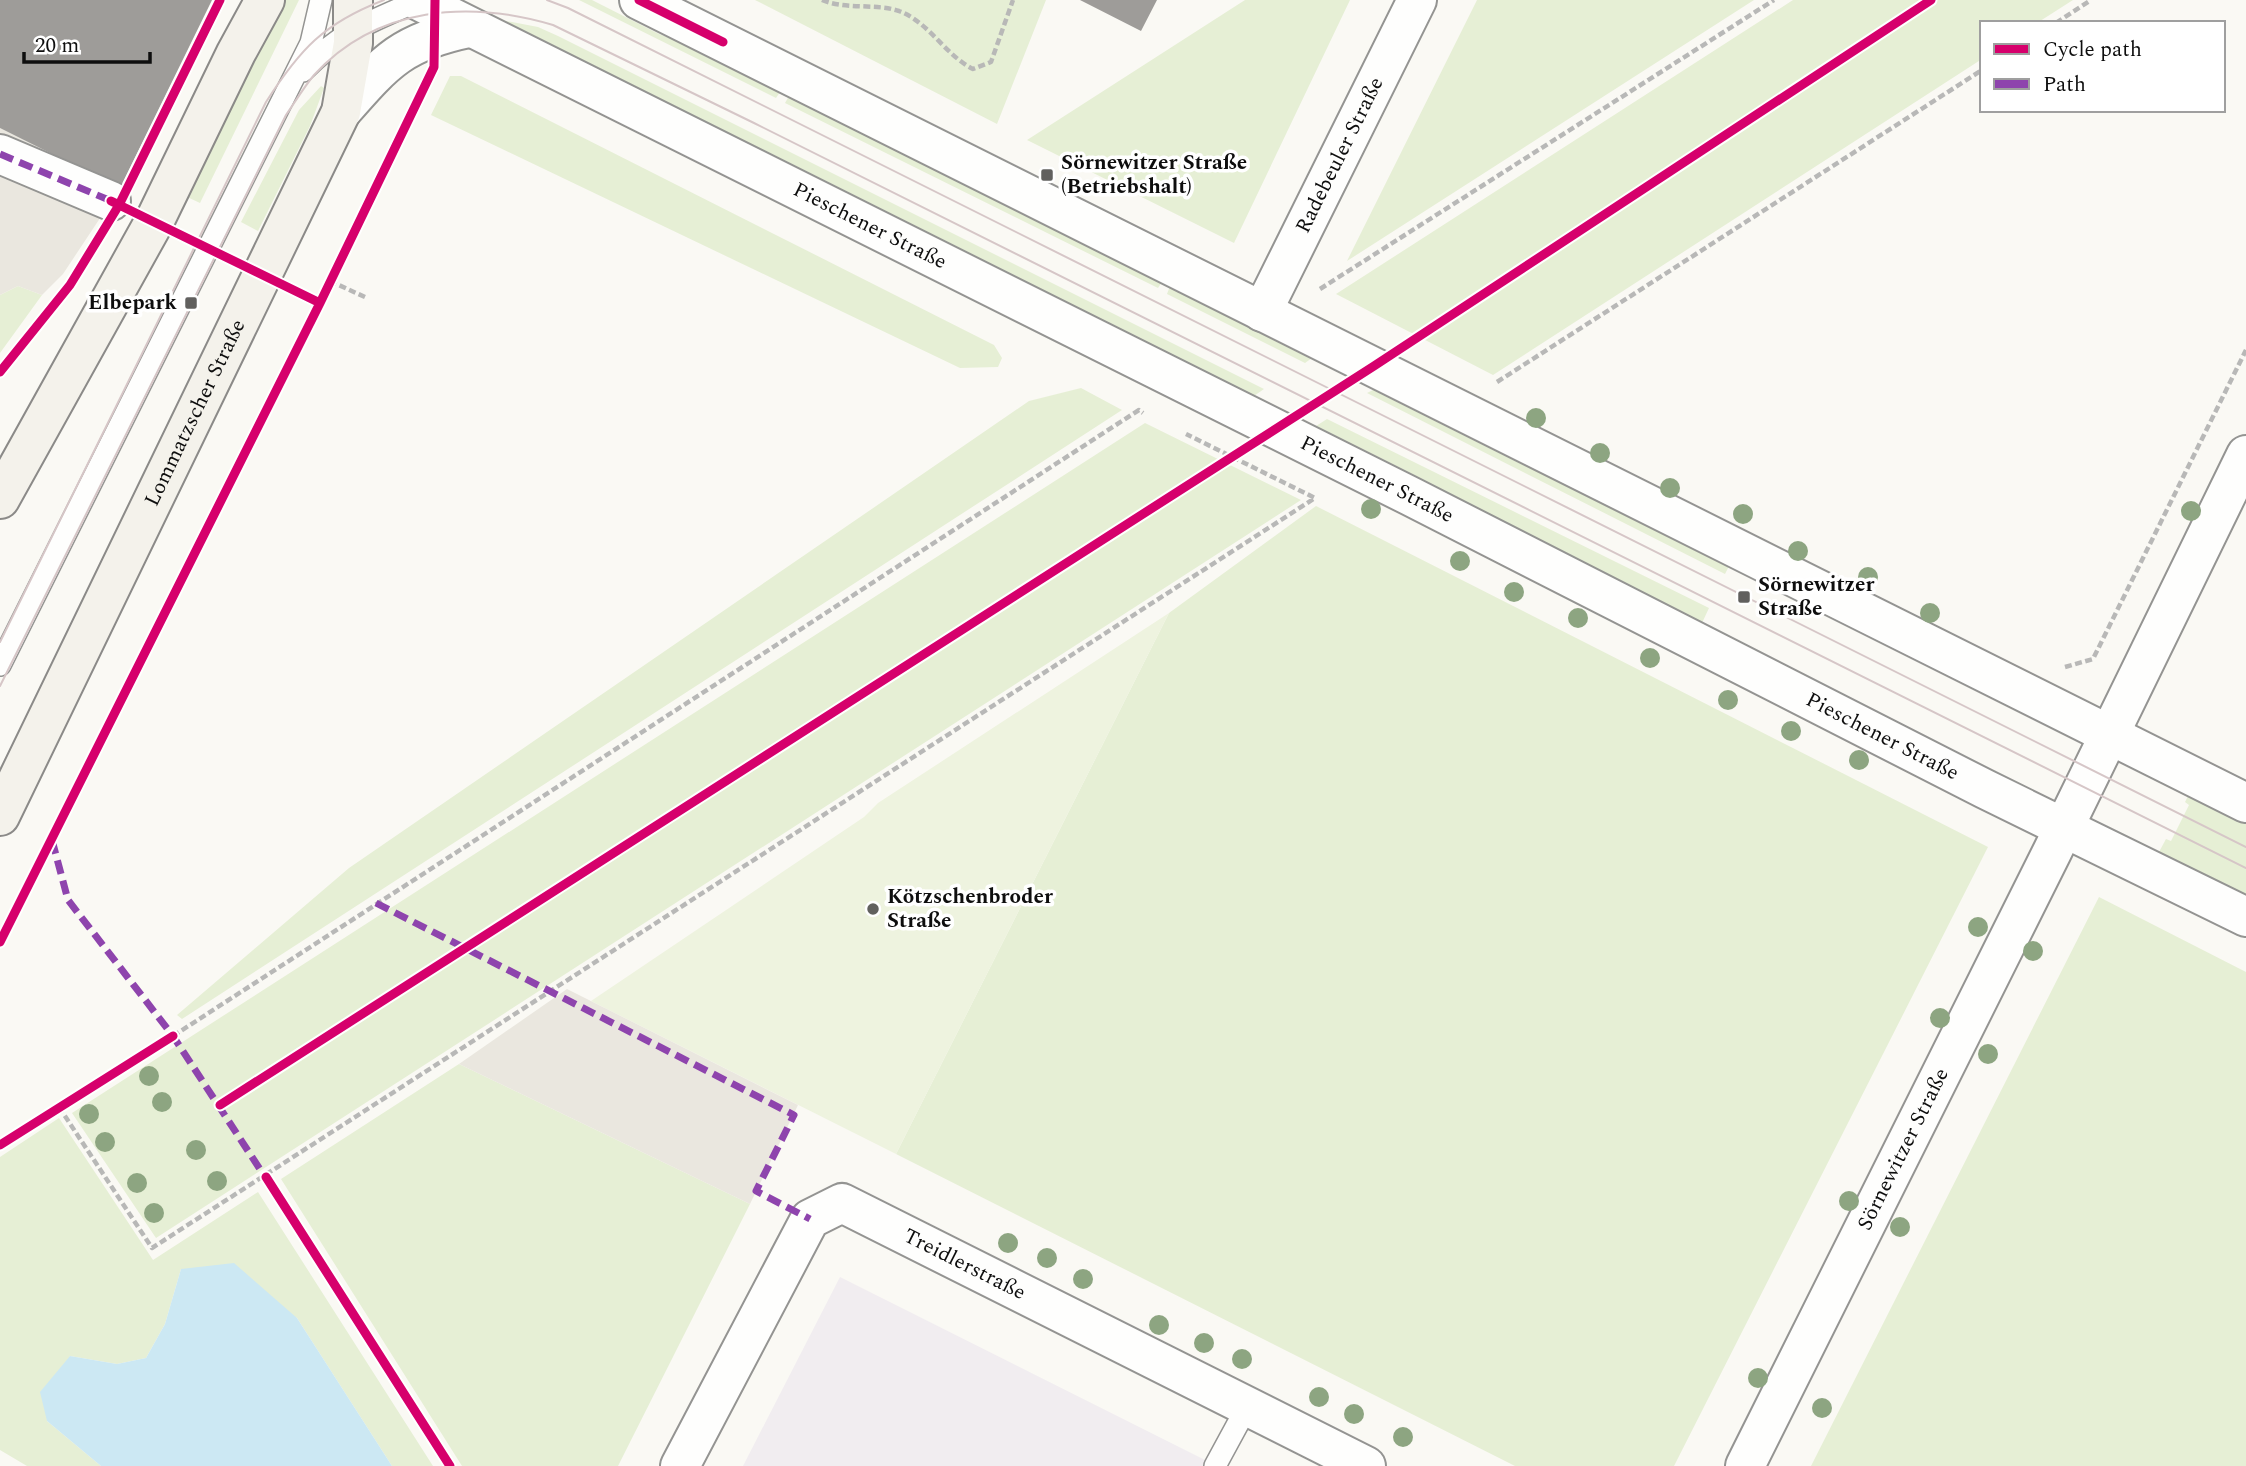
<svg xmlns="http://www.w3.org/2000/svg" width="2246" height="1466" font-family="Spectral,serif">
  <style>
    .industrial { fill: #f1edf0 }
    .green { fill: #e6efd5 }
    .pitch { fill: #eef3df }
    .plaza { fill: #eae7df }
    .water { fill: #cce8f3 }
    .building { fill: #9e9c99 }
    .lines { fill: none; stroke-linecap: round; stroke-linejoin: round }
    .lane-casing { stroke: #949492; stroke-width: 24 }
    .street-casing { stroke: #949492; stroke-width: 42 }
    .secondary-casing { stroke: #8b8a88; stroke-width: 42 }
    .path { stroke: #b8b8b7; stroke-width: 4.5; stroke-dasharray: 7 3.5; stroke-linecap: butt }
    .lane { stroke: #fefefd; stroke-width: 21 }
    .street { stroke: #fefefd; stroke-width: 38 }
    .secondary { stroke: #f4f2eb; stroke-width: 38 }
    .tram { stroke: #d6c6c7; stroke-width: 2 }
    .quiet { stroke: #8e44ad; stroke-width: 7; stroke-dasharray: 14 7; stroke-linecap: butt }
    .cycleway-casing { stroke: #fff; stroke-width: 13 }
    .cycleway { stroke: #d6006c; stroke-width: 9 }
    .tree { fill: #8da581 }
    .poi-dot { fill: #61605e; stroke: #fff; stroke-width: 2.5 }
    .labels { text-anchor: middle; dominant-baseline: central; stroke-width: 7; stroke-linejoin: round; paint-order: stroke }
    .street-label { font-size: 21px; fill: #0e0e0e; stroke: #fff }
    .poi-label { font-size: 21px; font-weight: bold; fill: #0e0e0e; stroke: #fff; text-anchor: start }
  </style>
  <rect width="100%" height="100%" fill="#faf9f4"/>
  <path class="industrial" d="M840,1277L1217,1466H743Z"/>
  <path class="green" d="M281,0H299L200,203L185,196Z
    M579,0H592L659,34L717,56L1319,353L1305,363L1167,294L1170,286L1162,282L1158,288L785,103L789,96L780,92L776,98Z
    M755,0H1046L997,124Z
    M1245,0H1350L1234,243L1027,140Z
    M1477,0H1754L1347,261Z
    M1793,0H2073L2037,23H1982V59L1493,375L1336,294Z
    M491,18L538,27L558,36L1264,389L1251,398Z
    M450,76H461L994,345L1002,358L998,367L960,368L431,115Z
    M321,86L324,88L310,126L258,231L241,222L299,110Z
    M18,286L42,295L0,353V295Z
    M1383,385L1732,560L1725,574L1367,393Z
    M1081,388L1122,410L182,1019L177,1015L349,868L1029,401Z
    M1327,419L1709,608L1702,623L1313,428Z
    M1145,423L1301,500L156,1238L72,1113Z
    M1316,506L1988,847L1674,1466H1515L896,1154L1169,613Z
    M2191,790L2246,817V895L2159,852L2166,839L2171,841L2189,805L2185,802Z
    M2099,897L2246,972V1466H1811Z
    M459,1064L750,1204L618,1466H462L281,1179Z
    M59,1118L153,1260L258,1192L433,1466H392L297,1318L181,1269L165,1324L146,1358L117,1364L70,1356L47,1421L101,1466H27L0,1450V1157Z"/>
  <path class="pitch" d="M1169,613L896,1154L591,1001L864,817L878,803Z"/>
  <path class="plaza" d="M0,128L120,188L63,274L42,295L18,286L0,295Z
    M567,989L798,1105L750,1204L459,1064Z"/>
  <path class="water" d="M234,1263L297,1318L392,1466H101L47,1421L40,1392L70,1356L117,1364L146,1358L165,1324L181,1269Z"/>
  <path class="building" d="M0,0H212L120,188L0,128Z
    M1080,0H1157L1141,31Z"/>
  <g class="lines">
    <g class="lane-casing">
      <path id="lane" d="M303,71C341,32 369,22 418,1
        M0,665L311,43L321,0
        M1215,1466L1247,1407"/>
    </g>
    <g class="street-casing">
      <g id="street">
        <path id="s1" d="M417,0L1410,496L1985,789L2246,917"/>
        <path d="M639,0L2246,803"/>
        <path d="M341,112C385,62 401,42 469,28"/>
        <path d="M0,154L111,201"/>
        <path id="s2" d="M1262,312L1417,0"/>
        <path id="s3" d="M680,1466L810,1219L842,1203L1366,1466"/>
        <path id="s4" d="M1745,1466L2052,852L2246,455"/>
      </g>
    </g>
    <g class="secondary-casing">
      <g id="secondary">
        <path d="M0,499L154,222L236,53L265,0"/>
        <path id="s5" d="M0,816L341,112L353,43V0"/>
      </g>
    </g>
    <path class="path" d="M822,0C846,10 875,3 899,11C929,22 945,55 973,69L991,62L1013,0
      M2056,23L2091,0
      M330,281L367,298
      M1320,289L1774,0
      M1497,382L1982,70
      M2065,667L2093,659L2246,350
      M173,1036L1139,410L1143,413
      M59,1107L152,1248L1315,498L1186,434"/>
    <use href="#lane" class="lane"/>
    <use href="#street" class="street"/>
    <use href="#secondary" class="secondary"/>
    <path class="tram" d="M547,0L568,8L2246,847
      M0,642L266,102C300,49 324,23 384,0
      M0,686L286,115C295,102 304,87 314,75C377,6 469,0 553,25L754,123L2246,868"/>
    <path class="quiet" d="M0,154L116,203
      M52,840L68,900L173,1036L269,1183
      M376,903L794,1115L756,1191L810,1219"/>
    <g class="cycleway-casing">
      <path id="cycleway" d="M639,0L723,42
        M111,201L320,303
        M0,372L70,285L119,205L220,0
        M0,942L320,303L434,67L435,0
        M220,1105L1374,366L1931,0
        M0,1145L173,1036
        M266,1177L450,1466"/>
    </g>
    <use href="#cycleway" class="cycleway"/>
  </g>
  <g class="tree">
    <circle cx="1536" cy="418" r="10"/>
    <circle cx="1600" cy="453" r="10"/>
    <circle cx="1670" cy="488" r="10"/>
    <circle cx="1371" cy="509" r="10"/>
    <circle cx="2191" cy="511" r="10"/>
    <circle cx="1743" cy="514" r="10"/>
    <circle cx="1798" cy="551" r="10"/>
    <circle cx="1460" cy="561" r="10"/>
    <circle cx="1868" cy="577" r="10"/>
    <circle cx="1514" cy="592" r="10"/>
    <circle cx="1930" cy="613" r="10"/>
    <circle cx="1578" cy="618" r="10"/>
    <circle cx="1650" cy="658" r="10"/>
    <circle cx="1728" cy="700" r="10"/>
    <circle cx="1791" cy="731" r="10"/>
    <circle cx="1859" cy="760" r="10"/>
    <circle cx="1978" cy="927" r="10"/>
    <circle cx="2033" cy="951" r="10"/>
    <circle cx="1940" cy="1018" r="10"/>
    <circle cx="1988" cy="1054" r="10"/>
    <circle cx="149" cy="1076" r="10"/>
    <circle cx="162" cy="1102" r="10"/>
    <circle cx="89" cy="1114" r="10"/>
    <circle cx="105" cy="1142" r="10"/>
    <circle cx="196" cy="1150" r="10"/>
    <circle cx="217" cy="1181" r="10"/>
    <circle cx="137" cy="1183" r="10"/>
    <circle cx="1849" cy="1201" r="10"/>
    <circle cx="154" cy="1213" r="10"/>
    <circle cx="1900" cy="1227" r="10"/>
    <circle cx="1008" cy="1243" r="10"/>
    <circle cx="1047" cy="1258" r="10"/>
    <circle cx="1083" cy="1279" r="10"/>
    <circle cx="1159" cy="1325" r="10"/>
    <circle cx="1204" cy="1343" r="10"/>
    <circle cx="1242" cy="1359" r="10"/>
    <circle cx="1758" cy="1378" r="10"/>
    <circle cx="1319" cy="1397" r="10"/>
    <circle cx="1822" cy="1408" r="10"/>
    <circle cx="1354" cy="1414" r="10"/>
    <circle cx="1403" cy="1437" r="10"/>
  </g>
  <g class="poi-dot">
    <rect x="1040" y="168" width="14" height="14" rx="3.5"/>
    <rect x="184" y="296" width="14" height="14" rx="3.5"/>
    <rect x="1737" y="590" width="14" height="14" rx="3.5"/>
    <circle cx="873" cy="909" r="7"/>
  </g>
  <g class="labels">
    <g class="street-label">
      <text stroke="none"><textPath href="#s2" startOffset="175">Radebeuler Straße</textPath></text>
      <text stroke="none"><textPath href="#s1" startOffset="506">Pieschener Straße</textPath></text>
      <text stroke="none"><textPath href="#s5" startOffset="448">Lommatzscher Straße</textPath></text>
      <text stroke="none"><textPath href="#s1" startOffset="1073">Pieschener Straße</textPath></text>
      <text stroke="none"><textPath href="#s1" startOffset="1640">Pieschener Straße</textPath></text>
      <text stroke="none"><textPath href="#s4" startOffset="354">Sörnewitzer Straße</textPath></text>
      <text stroke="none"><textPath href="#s3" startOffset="452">Treidlerstraße</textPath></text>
    </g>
    <g class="poi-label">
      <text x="1061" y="163">Sörnewitzer Straße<tspan x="1061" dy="24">(Betriebshalt)</tspan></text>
      <text x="177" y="303" text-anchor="end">Elbepark</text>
      <text x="1758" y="585">Sörnewitzer<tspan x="1758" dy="24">Straße</tspan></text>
      <text x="887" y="897">Kötzschenbroder<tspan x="887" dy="24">Straße</tspan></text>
    </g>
  </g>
  <rect x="1980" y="21" width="245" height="91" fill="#ffffff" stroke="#9f9f9f" stroke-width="2"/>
  <rect x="1994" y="44" width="35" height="10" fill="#d6006c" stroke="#9f9f9f" stroke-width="2"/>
  <text x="2043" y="56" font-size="21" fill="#0e0e0e">Cycle path</text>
  <rect x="1994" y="79" width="35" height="10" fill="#8e44ad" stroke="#9f9f9f" stroke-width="2"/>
  <text x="2043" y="91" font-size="21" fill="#0e0e0e">Path</text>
  <path d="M24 52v10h126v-10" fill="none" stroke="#0e0e0e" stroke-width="3.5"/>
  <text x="35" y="52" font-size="21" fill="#0e0e0e" stroke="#ffffff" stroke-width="5" paint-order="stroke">20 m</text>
</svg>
